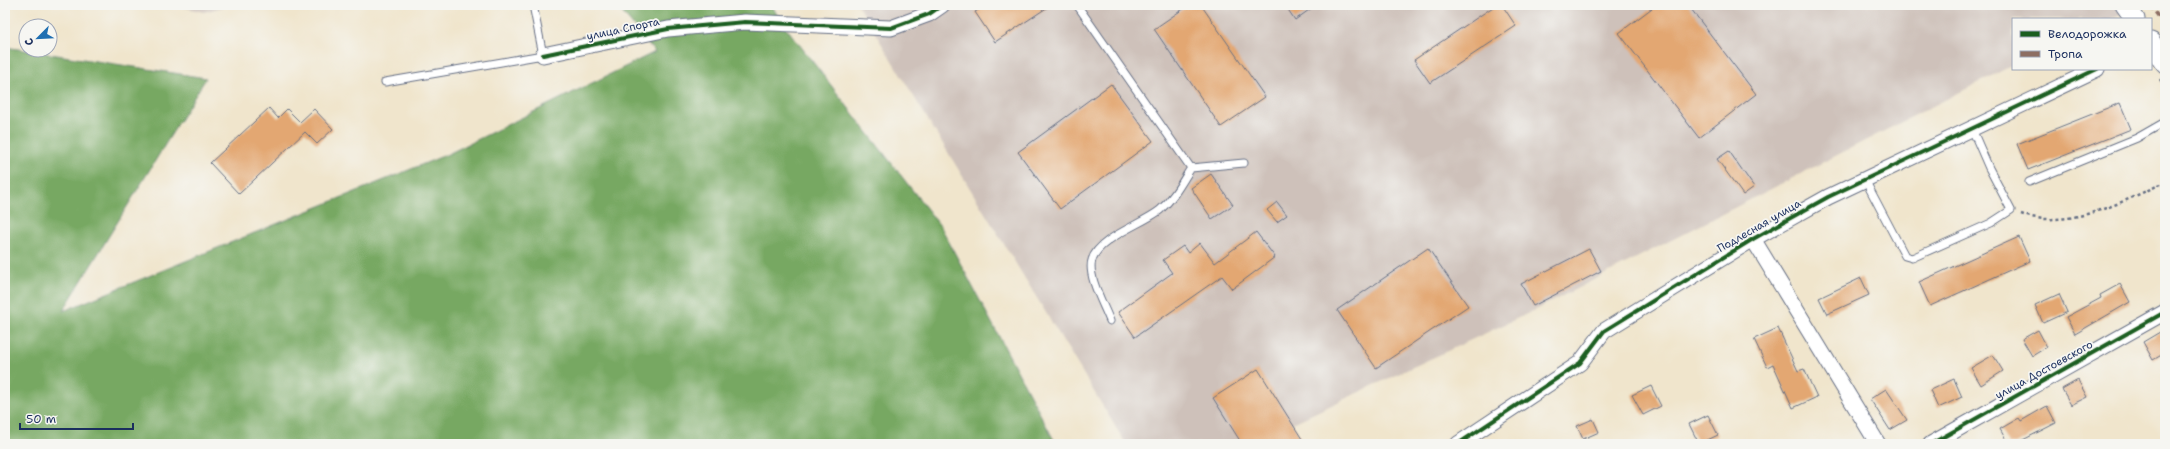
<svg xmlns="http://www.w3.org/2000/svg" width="2170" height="449" font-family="'Shantell Sans',sans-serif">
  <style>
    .industrial { fill: #cec1ba }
    .forest { fill: #77a862; stroke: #496c60 }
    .building { fill: #e3a772 }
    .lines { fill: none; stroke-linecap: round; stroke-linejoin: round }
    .service-casing { stroke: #666f84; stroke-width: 9 }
    .minor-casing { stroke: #666f84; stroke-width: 17 }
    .tertiary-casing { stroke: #666f84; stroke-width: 21 }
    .path { stroke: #666f84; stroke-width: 2.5; stroke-dasharray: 3 3; stroke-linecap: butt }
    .service { stroke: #fff; stroke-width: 7 }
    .minor { stroke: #fff; stroke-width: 15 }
    .tertiary { stroke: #fff; stroke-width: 19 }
    .quiet { stroke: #8d6e63; stroke-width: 3; stroke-dasharray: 6 3; stroke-linecap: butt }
    .cycleway-casing { stroke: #f6f6f2; stroke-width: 6 }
    .cycleway { stroke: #1b5e20; stroke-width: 4 }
    .labels { text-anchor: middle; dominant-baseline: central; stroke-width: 3.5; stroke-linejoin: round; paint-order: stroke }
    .street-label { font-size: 11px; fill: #1b2f5e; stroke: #f6f6f2 }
  </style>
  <rect width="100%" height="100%" fill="#f6f6f2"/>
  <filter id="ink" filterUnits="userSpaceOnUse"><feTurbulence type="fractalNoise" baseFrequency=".025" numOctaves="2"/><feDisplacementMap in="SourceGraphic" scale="8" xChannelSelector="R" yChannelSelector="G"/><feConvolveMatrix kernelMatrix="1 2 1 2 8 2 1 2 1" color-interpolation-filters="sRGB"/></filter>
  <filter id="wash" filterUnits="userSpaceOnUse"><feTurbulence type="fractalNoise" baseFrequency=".012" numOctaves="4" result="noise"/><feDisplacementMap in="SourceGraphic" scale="16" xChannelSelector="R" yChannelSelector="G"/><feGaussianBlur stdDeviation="0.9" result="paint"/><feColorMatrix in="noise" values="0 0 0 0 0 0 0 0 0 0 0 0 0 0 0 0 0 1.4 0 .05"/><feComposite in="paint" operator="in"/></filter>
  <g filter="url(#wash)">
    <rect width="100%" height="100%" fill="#f0e5cc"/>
    <path class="industrial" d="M174,5H230L204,12Z
      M858,5H2139L2110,19H2013V65L1531,312L1248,444H1126Z"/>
    <path class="forest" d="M616,5H772L778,17L941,227L1056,444H5V47L206,78L63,311L448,154L655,52Z"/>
    <g id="blocks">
      <path class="building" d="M986,5H1051L995,42L975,12Z
        M1189,5H1201L1265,97L1221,127L1154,29Z
        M1285,5H1316L1295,20Z
        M1496,5H1502L1516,26L1430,83L1414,60Z
        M1656,5H1688L1756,94L1699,138L1619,33Z
        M1111,84L1153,141L1060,209L1018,152Z
        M2120,103L2131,129L2028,170L2017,144Z
        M269,108L278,118L287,109L300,122L314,109L333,129L317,144L305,132L239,194L210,163Z
        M1729,151L1754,187L1743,195L1717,159Z
        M1211,174L1233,205L1212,219L1191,188Z
        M1277,202L1287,215L1277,222L1267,210Z
        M1256,232L1275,257L1232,289L1222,276L1135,337L1118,312L1172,273L1163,260L1183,246L1188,253L1200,243L1215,263Z
        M2019,237L2030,261L1930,306L1919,282Z
        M1428,248L1468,306L1376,368L1337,310Z
        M1589,249L1601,271L1533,306L1521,284Z
        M1861,278L1869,295L1827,314L1819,298Z
        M2120,284L2130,302L2075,334L2066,317L2101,298L2100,295Z
        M2059,294L2067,312L2043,323L2035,305Z
        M1778,328L1798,371L1804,369L1817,397L1793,408L1773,364L1767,367L1754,339Z
        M2165,329V353L2153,360L2143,342Z
        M2038,330L2047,347L2032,356L2022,339Z
        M1993,355L2003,371L1981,385L1971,368Z
        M1258,369L1302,439L1294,444H1242L1213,398Z
        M1954,379L1962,397L1938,408L1930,390Z
        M2078,380L2087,397L2071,405L2062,389Z
        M1651,386L1661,406L1643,415L1632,395Z
        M1886,389L1907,420L1890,430L1870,399Z
        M2047,406L2056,423L2015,444H2008L2000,429L2019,418L2021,421Z
        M1708,415L1718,435L1699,444L1689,424Z
        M1593,419L1599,432L1583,439L1577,426Z"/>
    </g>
  </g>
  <g filter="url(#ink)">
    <use href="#blocks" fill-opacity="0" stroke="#666f84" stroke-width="1"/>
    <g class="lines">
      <g class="service-casing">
        <path id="service" d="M1077,5L1191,168
          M385,82L543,55L533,5
          M1865,180L1905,256L1912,258L1991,223L2011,210L1989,168L1972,129
          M2029,182L2137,138L2165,122
          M1110,321C1104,305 1087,276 1092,260C1098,238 1143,224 1160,210C1174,198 1182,182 1191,168L1244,163"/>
      </g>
      <g class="minor-casing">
        <path id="minor" d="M543,55L668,29L745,22L891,28L929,14L942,5
          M1753,239L1878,444
          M1458,444L1580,363L1604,331L1753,239L1828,197L2097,69
          M1931,444L2165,312"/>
      </g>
      <g class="tertiary-casing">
        <path id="tertiary" d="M2125,5L2135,19
          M2151,42L2165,63"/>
      </g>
      <path class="path" d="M2160,79L2165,87
        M2021,214C2067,231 2123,202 2165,182"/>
      <use href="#service" class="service"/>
      <use href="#minor" class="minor"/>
      <use href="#tertiary" class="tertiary"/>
      <path class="quiet" d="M2150,5L2165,26"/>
      <g class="cycleway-casing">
        <path id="cycleway" d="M543,55L668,29L745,22L891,28L929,14L942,5
          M1458,444L1580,363L1604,331L1753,239L1828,197L2097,69
          M1931,444L2165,312"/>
      </g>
      <use href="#cycleway" class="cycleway"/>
    </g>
  </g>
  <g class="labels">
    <g class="street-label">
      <text transform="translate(623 29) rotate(-12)">улица Спорта</text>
      <text transform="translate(1759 226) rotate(-30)">Подлесная улица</text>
      <text transform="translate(2044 370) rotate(-29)">улица Достоевского</text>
    </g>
  </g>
  <rect width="2170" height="449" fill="none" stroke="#f6f6f2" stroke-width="20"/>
  <rect x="2012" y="18" width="140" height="52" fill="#f6f6f2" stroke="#9ea6b7"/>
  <rect x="2020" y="31" width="20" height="6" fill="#1b5e20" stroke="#9ea6b7"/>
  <text x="2048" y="38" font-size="12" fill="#1b2f5e">Велодорожка</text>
  <rect x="2020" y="51" width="20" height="6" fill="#8d6e63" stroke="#9ea6b7"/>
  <text x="2048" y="58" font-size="12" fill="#1b2f5e">Тропа</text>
  <g transform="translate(38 38) rotate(246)"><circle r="19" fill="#f6f6f2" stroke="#9ea6b7"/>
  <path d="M0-3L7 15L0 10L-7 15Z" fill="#1f6fb2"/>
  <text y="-6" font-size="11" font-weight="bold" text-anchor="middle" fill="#1b2f5e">С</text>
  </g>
  <path d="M20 423v6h113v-6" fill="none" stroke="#1b2f5e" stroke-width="2"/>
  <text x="26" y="423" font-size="12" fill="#1b2f5e" stroke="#f6f6f2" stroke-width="3" paint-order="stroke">50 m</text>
</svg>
